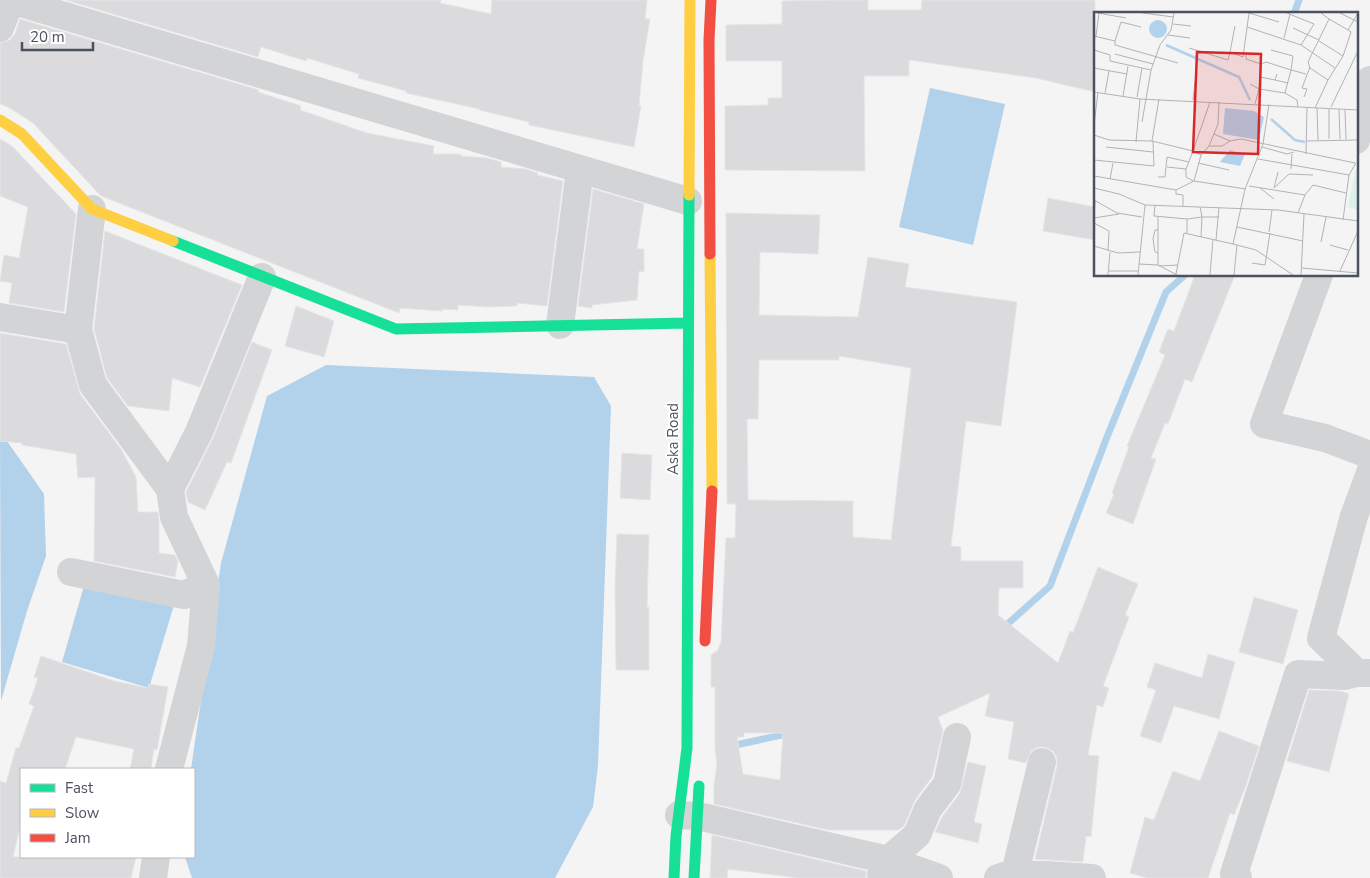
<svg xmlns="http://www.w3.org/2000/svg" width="1370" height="878" font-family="'Nunito Sans',sans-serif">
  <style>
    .water { fill: #b2d1eb }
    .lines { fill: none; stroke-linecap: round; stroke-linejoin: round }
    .stream { stroke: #b2d1eb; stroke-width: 7 }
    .building { fill: #dbdbdd; stroke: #e5e5e6; fill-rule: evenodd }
    .street { stroke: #d3d4d6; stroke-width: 28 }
    .fast { stroke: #16e098; stroke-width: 11 }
    .slow { stroke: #ffcf43; stroke-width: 11 }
    .jam { stroke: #f24e42; stroke-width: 11 }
    .labels { text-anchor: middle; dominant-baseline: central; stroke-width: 4; stroke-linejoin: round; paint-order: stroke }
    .street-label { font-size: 15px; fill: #4b515f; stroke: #fff }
    .inset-river { fill: none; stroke: #b2d1eb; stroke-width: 2.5 }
    .inset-road { fill: none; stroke: #b0b3b8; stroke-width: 1 }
    .view { fill: #d62828; fill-opacity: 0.15; stroke: #d62828; stroke-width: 2.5 }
    .inset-edge { fill: none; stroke: #4b515f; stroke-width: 2.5 }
  </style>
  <rect width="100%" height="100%" fill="#f4f4f4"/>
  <path class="water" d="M930,88L1005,104L973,245L899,227Z
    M326,365L594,377L611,406L598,766L593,807L555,878H192L185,857H194V769H191L221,563L267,396Z
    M0,431L44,494L46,556L27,611L1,701Z
    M86,579L174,605L149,688L62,662Z"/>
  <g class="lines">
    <path class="stream" d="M1294,14L1299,0
      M1003,628L1050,586L1107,437L1166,292L1185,275
      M731,746L791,733"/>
  </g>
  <path class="building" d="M66,0H441L440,3L491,14L492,0H647L645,19H650L643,61L639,106H641L634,147L529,125V122L479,110L480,109L406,93V91L358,78L359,74L307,58L306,61L261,47L258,57Z
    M836,0H868V10H921L922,0H1095V92L1036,78L909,60V76H864L865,171L725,170V106L768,105V98H782V61H726V25L782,24V1Z
    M20,19L259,90L258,92L301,106L300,110L367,133L434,146L433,154H461V156L487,158L501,162V167L526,169L538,173L537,175L563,181L547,306L517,303V306L489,307L458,305V310L442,309V311L400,308L399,313L101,196L33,123L8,107L0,104V43L10,40L15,34Z
    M0,139L12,146L76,214L64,312L9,303L12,283L0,281L4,255L19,258L28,207L0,196Z
    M593,189L644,204L637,249H644V272L639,271L637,300L592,305V308L578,306Z
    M1048,198L1095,207V240L1043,231Z
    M726,213L820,215L818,254L760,252L759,315L858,317L868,257L909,264L905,287L1017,302L1001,426L966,421L951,546L961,547V561H1023V588H999L998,615L1058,663L1070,631L1073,633L1098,567L1138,584L1125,615L1129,617L1103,686L1109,688L1103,707L1097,705L1088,755L1099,756L1091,837L1086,836L1083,862L1035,859L1057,766V758L1053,751L1045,747H1038L1031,751L1026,763L1008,759L1014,722L985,716L990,693L938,717L943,731L932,777L915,800L904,826L898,830H828L714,804V784L717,764L715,750V687H711V655L718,650L721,642L726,538H735L736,504H727ZM839,356L911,368L891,540L853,537V501L748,500L747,419H758L759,360H839ZM744,733H783L780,780L743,774L737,737H744Z
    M105,231L242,285L200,387L172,378L169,411L128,406L107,378L94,329Z
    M1195,275H1235L1192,382L1185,379L1168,424L1165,423L1151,458L1156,459L1133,524L1106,513L1114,494L1112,493L1129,447L1127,446L1165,355L1159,352L1168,329L1174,331Z
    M296,306L334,321L324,357L285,346Z
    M0,333L66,344L80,394L121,449L136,477L138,512H158L159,521V553L175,555L178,561L175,577L94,561L95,477L78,478L76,454L22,445V443L0,441Z
    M252,342L272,350L231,463L227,462L205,510L188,502L186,492L213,438Z
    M622,453L652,455L650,500L620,498Z
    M617,534L649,535L647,607H649V670H616L615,586Z
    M1254,597L1298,610L1283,664L1239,652Z
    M1208,654L1235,662L1219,719L1174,706L1161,743L1140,736L1156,690L1147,687L1155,663L1202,678Z
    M41,656L114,681L148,688L149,684L168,687L157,750L154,749L151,769H130L134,749L76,737L65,769H21V823L13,857H136L131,878H0V781L6,783L16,748H19L34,706L29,704L38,678L34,677Z
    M1309,690L1341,691L1349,694L1329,772L1287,761Z
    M1219,731L1259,746L1245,788L1234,815L1230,813L1208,878H1147L1130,873L1145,817L1154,820L1173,771L1200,781Z
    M968,762L986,766L974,822L982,824L978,843L935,832L942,817L960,793Z
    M712,835L866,871V878H798L728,869L727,878H710Z"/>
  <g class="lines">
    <path class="street" d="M11,0L688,201
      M0,28L11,0H10
      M1356,140L1370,80
      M92,209L78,330L93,385L170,489
      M1319,275L1264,424L1325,438L1370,455
      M0,317L78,330
      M560,325L580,170
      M1370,473L1354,516L1321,638L1357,673H1370
      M71,572L184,595L206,585
      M169,769L201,646L206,585L174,517L170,489L199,432L262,277
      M679,815L698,816L888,860L917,835L928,809L947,784L957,737
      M1015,873L1042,762
      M881,874L888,860L939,878
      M153,878L156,857
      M998,878L1015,873L1092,878
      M1238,878L1234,874L1298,674L1345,676L1357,673"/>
    <path class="fast" d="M173,241L396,329L688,323
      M674,878L676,836L687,748L689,195
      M694,878L699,786"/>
    <path class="slow" d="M0,120L22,134L92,209L173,241
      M689,195L690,0
      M710,254L712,491"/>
    <path class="jam" d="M710,254L709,40L711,0
      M705,641L712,491"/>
  </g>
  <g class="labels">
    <g class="street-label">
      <text transform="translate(673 439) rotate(-90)">Aska Road</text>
    </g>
  </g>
  <g transform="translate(1094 12)">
    <rect width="264" height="264" fill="#f4f4f4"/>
    <path d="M262,157H264V198L254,195Z" fill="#dbf1e8"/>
    <path d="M55 17a9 9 0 1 1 18 0a9 9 0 1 1-18 0ZM131,96L160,99L170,105L165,128L129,122ZM136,138L151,142L146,154L126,150Z" fill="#b2d1eb"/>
    <path class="inset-river" d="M72,33L145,65L156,88M177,107L201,128L211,130"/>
    <path class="inset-road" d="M4,1L32,6M49,1L79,5M155,1L185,10M246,1L264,10M235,7L254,18M79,12L97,14M141,14L136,40L149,45L155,1M153,15L207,33L220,12L193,1M199,16L225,28M74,23L96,26M0,24L21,29V33L84,51M2,24L5,1M190,26L196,2M21,29L27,10L47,15M225,29L249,44L234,68M207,33L241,56M95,36L134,48L136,40M0,38L16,43V49L57,58M21,42L59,52M152,42V47L167,52L172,50L197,58L199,44L177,38M249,44L257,20L254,18L264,1M167,52L165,77L191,81M0,56L33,62M197,58L191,81L203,88L204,95M197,58L212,62M183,62L181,68L194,71M166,65L181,68M156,72L165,77L161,92M0,80L46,87L264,98M11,81L15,59M29,84L34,54M43,85L48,56M210,85L213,77L208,76L216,55M99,88L101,70M175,92L169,132L151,177L139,232L162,238L199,263M237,95L263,41M221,96L234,68L216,56L214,50L235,7L227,1M223,96L224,128M235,97V127M245,97L246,127M251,98L252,127M48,110L57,58L66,33L77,18L80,1M0,113L4,80M120,122L136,129L147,127L261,151M0,123L15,128L58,129L99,139L116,90M58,129L65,87M213,129L264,128M42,130L46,87M115,134H128L136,129M12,135L59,140M168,135L193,142L200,140M212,142L213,95M164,147L255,163M0,148L60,154L59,129M104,151L135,158M73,155L92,157L99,139L107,143M92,157V165L99,169M197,157L198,142M0,164L82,178M64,165H71L73,145L95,150M16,167L19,151M100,169L107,143L115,134L124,112L125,90M155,174L211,183L219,173L252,181M181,175L195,162L219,163M0,176L25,182L51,193L184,198L264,209M166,176L180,187M180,176L184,160M0,188L23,201L48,205M61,193L60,204L93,207V221M89,194V183L82,182V178L100,169L152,177M204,201L211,183M0,206L25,202M0,207L1,189M93,207L108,205L106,195M249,208L255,163L262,151M0,211L15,219L14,239M143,215L209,229M175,220L178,198M107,225L108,205H125M122,228L125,195M227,230L232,205M236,233L254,238M0,234L24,241L46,240M64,241L61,240L59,227L61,218H64M158,251L171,253L176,221M45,252L64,253L83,263M64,253V205M65,254L84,253M208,256L264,261M15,259H44M246,259L264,219M82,262L90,221L139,232M14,263L16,240M44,263L51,193M116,263L119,227M140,263L143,233M207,263L210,202"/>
    <path class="view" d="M103,40L167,42L164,142L99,140Z"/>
    <rect width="264" height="264" class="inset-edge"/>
  </g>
  <rect x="20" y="768" width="175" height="90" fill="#ffffff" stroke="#b7b9bf"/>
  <rect x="30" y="784" width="25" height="8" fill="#16e098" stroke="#b7b9bf"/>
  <text x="65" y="793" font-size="15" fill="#4b515f">Fast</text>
  <rect x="30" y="809" width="25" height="8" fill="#ffcf43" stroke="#b7b9bf"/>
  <text x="65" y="818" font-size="15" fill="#4b515f">Slow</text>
  <rect x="30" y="834" width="25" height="8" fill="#f24e42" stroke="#b7b9bf"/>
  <text x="65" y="843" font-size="15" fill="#4b515f">Jam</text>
  <path d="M22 42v8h71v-8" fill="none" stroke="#4b515f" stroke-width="2.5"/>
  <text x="30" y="42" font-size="15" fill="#4b515f" stroke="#ffffff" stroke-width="4" paint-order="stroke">20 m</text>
</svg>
